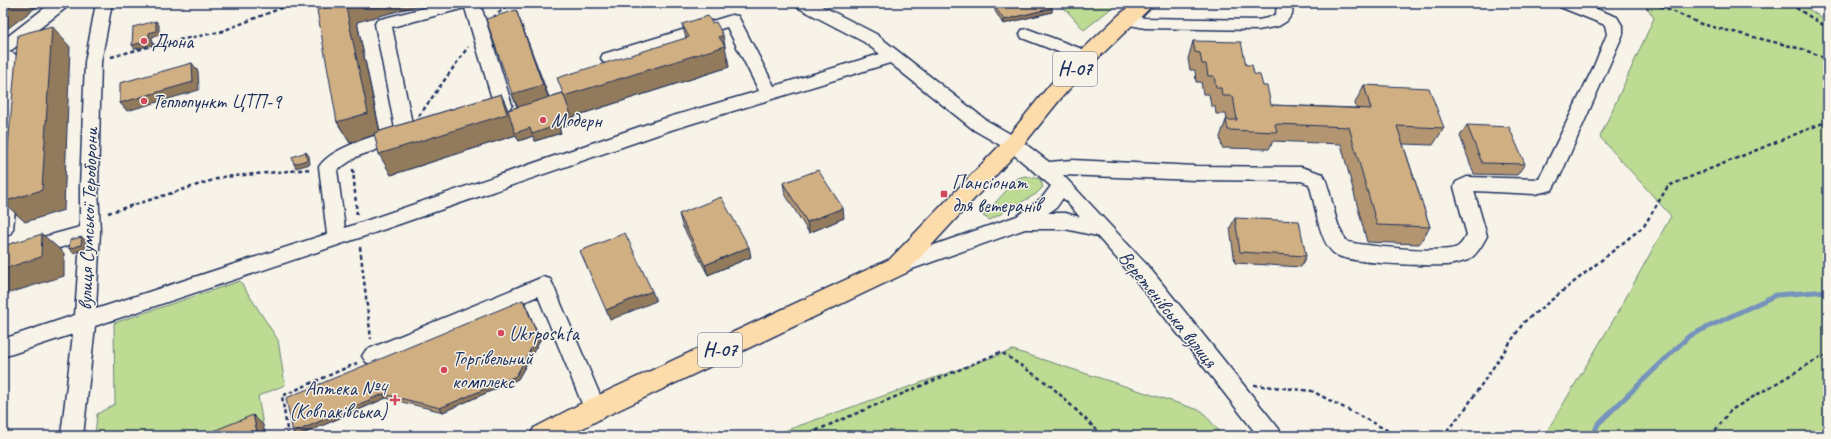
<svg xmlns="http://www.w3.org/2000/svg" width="1831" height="439" font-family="Caveat,sans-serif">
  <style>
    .green { fill: #bddb93; stroke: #6c8578 }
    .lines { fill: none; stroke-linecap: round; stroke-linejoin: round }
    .stream { stroke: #7593bc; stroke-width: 5 }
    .minor-casing { stroke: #1b2f5e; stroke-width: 3 }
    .major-casing { stroke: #1b2f5e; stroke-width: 3 }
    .path { stroke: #1b2f5e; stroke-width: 2.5; stroke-dasharray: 4 3; stroke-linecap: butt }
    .minor { fill: #f7f3e8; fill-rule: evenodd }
    .major { fill: #fddcac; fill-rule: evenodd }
    .wall { fill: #b39671; stroke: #1b2f5e }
    .shaded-wall { fill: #927a5c; stroke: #1b2f5e }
    .building { fill: #d0af83; stroke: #1b2f5e }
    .poi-dot { fill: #d1495b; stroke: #f7f3e8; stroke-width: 1.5 }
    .labels { text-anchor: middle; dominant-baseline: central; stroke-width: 3; stroke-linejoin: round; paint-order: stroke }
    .shield { fill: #f7f3e8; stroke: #5d6a87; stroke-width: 1 }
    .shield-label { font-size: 19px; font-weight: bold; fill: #1b2f5e }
    .poi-label { font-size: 20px; fill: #1b2f5e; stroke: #f7f3e8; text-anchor: start }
    .street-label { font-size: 20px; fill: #1b2f5e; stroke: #f7f3e8 }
  </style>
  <rect width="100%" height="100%" fill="#f7f3e8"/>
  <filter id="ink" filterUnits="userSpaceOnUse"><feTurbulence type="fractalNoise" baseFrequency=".025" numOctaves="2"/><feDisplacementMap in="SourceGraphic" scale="8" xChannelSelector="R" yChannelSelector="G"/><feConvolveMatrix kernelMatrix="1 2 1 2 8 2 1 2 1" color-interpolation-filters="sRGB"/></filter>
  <g filter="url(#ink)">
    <path class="green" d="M1060,3H1118L1084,30Z
      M1644,3H1798L1828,21V436H1544L1614,319L1671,216L1600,137L1654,18Z
      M1025,176L1040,179L1043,187L1036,194L990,220L983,216L1018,178Z
      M240,281L278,340L285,385L258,396L263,425L235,436H95L97,414L115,404L114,323Z
      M1013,350L1202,411L1223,436H770Z"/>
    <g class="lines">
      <path class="stream" d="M1593,436L1598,424L1689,336L1776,295L1828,291"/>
      <g class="minor-casing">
        <path id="minor" d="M51,3H69L67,7L9,52L15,54L17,58L21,130L18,135L12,136L6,135L3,125V40Z
          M96,3H112L101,62L98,187L100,232L96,309L327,234L319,167C330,148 375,136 395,129L375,24L377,20L443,3H480L512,105L509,109L490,115L484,113L481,109L484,105L493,102L465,8L392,27L414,133L411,138L358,156L337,170L345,228L659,120L759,91L727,27L609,64L603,62L601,58L603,54L732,15L738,16L740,20L774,86L880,54L864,42L797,7L795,3H816L876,34L986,120L1019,139L1049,162L1072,160L1196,166L1301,167L1323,174C1333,194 1334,228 1348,242C1366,246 1443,254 1457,247C1461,245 1464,239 1467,235L1454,187L1456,182L1467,177L1539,179L1594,66L1607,34L1605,25L1560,7L1558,3H1581L1617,17L1623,27V34L1562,172L1552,190L1535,194L1474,191L1487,236C1482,245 1477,255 1468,260C1462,262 1454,264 1447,265C1429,266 1348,264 1335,254C1318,242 1316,203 1309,184L1301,181L1196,180L1063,175L1148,266L1279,429L1282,436H1258L1134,278L1097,236L1065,229H1025L898,274L891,272L888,266L891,260L1017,216L1042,198L1051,186L1007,149L974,130L890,63L671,130L365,236L95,326L83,436H61L73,334L3,357V339L75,315L80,242L3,264V248L80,227V187L85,62ZM1063,198L1080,217L1065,213H1048L1056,208Z
          M1277,3H1293L1292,14L1287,21L1279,26L1258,30L1145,28L1120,23L1118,19L1120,15L1126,14L1145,18L1258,20L1268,18L1276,14Z
          M1028,29L1093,53L1095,57L1093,61L1087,63L1022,38L1020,34L1022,30Z
          M9,172L16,174L18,179L13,229L10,234L3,237V174Z
          M543,277L550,279L553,285L606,409L603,416L595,419L587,416L538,296L373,365L366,362L362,356L366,350Z"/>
      </g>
      <g class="major-casing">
        <path id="major" d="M1134,3H1155L1094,62L1062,97L1020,149L906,273L604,417L568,436H530L534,428L586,401L890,259L1006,139L1048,87L1080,52L1119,15Z"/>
      </g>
      <path class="path" d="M1654,3L1701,24L1802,49L1828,59
        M1783,3L1793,6L1828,28
        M493,18L509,3
        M111,57L163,43L220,32L294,3
        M419,116L468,47
        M353,169L357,216
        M108,213L223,177L311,169
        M360,247L371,339
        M1254,385L1312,391L1398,436
        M288,436L282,396L357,363
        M803,436L1001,352L1051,386L1103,436
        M1442,436L1463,412L1524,322L1644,226L1668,186L1828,121
        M1711,436L1731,410L1821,357L1828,356"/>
      <use href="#minor" class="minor"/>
      <use href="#major" class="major"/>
    </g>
    <path class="wall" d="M995,7L1052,8V12L1003,24L995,11Z
      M516,10L524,31L549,97L562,93L686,38L682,24L727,56L729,67L572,117L574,123L559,128L561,133L535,141L533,136L519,141L516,135L391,175L375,135L350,143L337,122L357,22L380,131L501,94L508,110L517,107L512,94Z
      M1193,41L1246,65L1263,86L1271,105L1356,108L1355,103L1364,85L1444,128L1433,145L1403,144L1430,227L1419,244L1367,242L1341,144L1273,141L1269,149L1222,148L1220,137L1226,120H1227L1226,114H1216L1215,106H1211L1209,94H1203L1201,82H1196L1195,70H1190L1188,59Z
      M1467,125L1525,164L1517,175L1474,174L1460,136Z
      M783,183L844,218L809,233L785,194Z
      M679,214L751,257L708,275L682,225Z
      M1235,218L1306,256L1301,267L1235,263L1230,228Z
      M525,303L540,340L518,379L443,412L386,398L298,436Z"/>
    <path class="shaded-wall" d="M3,3H42L3,32Z
      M340,3H428L357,22L380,133L350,143L337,122L344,26L332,5Z
      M1052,8V12L1003,24L1004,20Z
      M516,10L524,31L551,105L521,115L512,94Z
      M156,21L159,25V35L152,37L153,45L135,49L132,45Z
      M52,26L70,47L64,210L25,222L3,202Z
      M723,35L729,67L572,117L574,123L559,128L561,133L535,141L533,136L519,141L516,135L391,175L379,154L501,94L510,115L556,120L564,96Z
      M192,63L198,71L199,90L127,111L120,103Z
      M306,152L309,156L310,164L296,168L294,164Z
      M843,208L844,218L809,233L807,222Z
      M42,234L64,253V276L3,295V269Z
      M82,237L86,241L85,249L73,253L69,249Z
      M749,247L751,257L708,275L705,265Z
      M652,291L656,301L610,320L606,310Z
      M523,300L525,303L540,340L518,379L443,412L440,408Z
      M383,394L386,398L298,436H296L293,433Z
      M253,415L263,425L266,436H258Z"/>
    <path class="building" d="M332,3H340L332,5Z
      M343,3H345L368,113L337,122L317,10Z
      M1012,3H1049L1052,8L1004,20L995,7Z
      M516,10L543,85L512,94L486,19Z
      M708,16L712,23L716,22L723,35L719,37L725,46L564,96L557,78L689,37L682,24Z
      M156,21V31L149,33V41L132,45L133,27Z
      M52,26L42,190L3,202L18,35Z
      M1193,41L1241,42L1246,65H1252L1254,74L1260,75L1263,86H1267L1271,105L1371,109L1364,85L1429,88L1444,128L1397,126L1430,227L1377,225L1349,127L1275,124L1277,132L1228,130L1226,120H1237L1233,96H1222L1221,88H1216L1214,76H1208L1206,64H1202L1200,53L1195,52Z
      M192,63L193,82L120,103V83Z
      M563,93L571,115L556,120L558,125L532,134L530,128L515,133L508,110Z
      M501,94L507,114L379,154L374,133Z
      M1467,125L1509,127L1525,164L1482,163Z
      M306,152L307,160L294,164L292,157Z
      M818,170L843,208L807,222L783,183Z
      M721,197L749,247L705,265L679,214Z
      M1235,218L1299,221L1306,256L1240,252Z
      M625,233L652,291L606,310L580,251Z
      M42,234L41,257L3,269V246Z
      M82,237L81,245L69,249L70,240Z
      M523,300L538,336L516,376L440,408L383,394L293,433L286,398Z
      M253,415L258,436H206V434Z"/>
  </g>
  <g class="poi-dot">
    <circle cx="144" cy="41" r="4"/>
    <circle cx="144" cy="101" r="4"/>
    <circle cx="543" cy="120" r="4"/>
    <rect x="940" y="190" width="8" height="8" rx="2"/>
    <circle cx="501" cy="333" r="4"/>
    <circle cx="444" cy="370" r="4"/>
    <path d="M393 394h4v4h4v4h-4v4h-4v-4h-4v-4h4z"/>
  </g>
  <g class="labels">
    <g class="shield">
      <rect x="1053" y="52" width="44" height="34" rx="3"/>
      <rect x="698" y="333" width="44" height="34" rx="3"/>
    </g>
    <g class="shield-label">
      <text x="1075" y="69">Н-07</text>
      <text x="720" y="350">Н-07</text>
    </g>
    <g class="poi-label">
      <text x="152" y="41">Дюна</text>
      <text x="152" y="101">Теплопункт ЦТП-9</text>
      <text x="551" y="120">Модерн</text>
      <text x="952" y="182">Пансіонат<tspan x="952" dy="23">для ветеранів</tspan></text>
      <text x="509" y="333">Ukrposhta</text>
      <text x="452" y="358">Торгівельний<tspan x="452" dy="23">комплекс</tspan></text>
      <text x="387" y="388" text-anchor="end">Аптека №4<tspan x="387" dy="23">(Ковпаківська)</tspan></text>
    </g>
    <g class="street-label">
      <text transform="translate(88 219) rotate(-88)">вулиця Сумської Тероборони</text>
      <text transform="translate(1168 309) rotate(51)">Веретенівська вулиця</text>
    </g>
  </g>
  <rect width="1831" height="439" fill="none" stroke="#f7f3e8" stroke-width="16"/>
  <rect x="8" y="8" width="1815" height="423" fill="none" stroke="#1b2f5e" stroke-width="1.5" filter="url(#ink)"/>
</svg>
